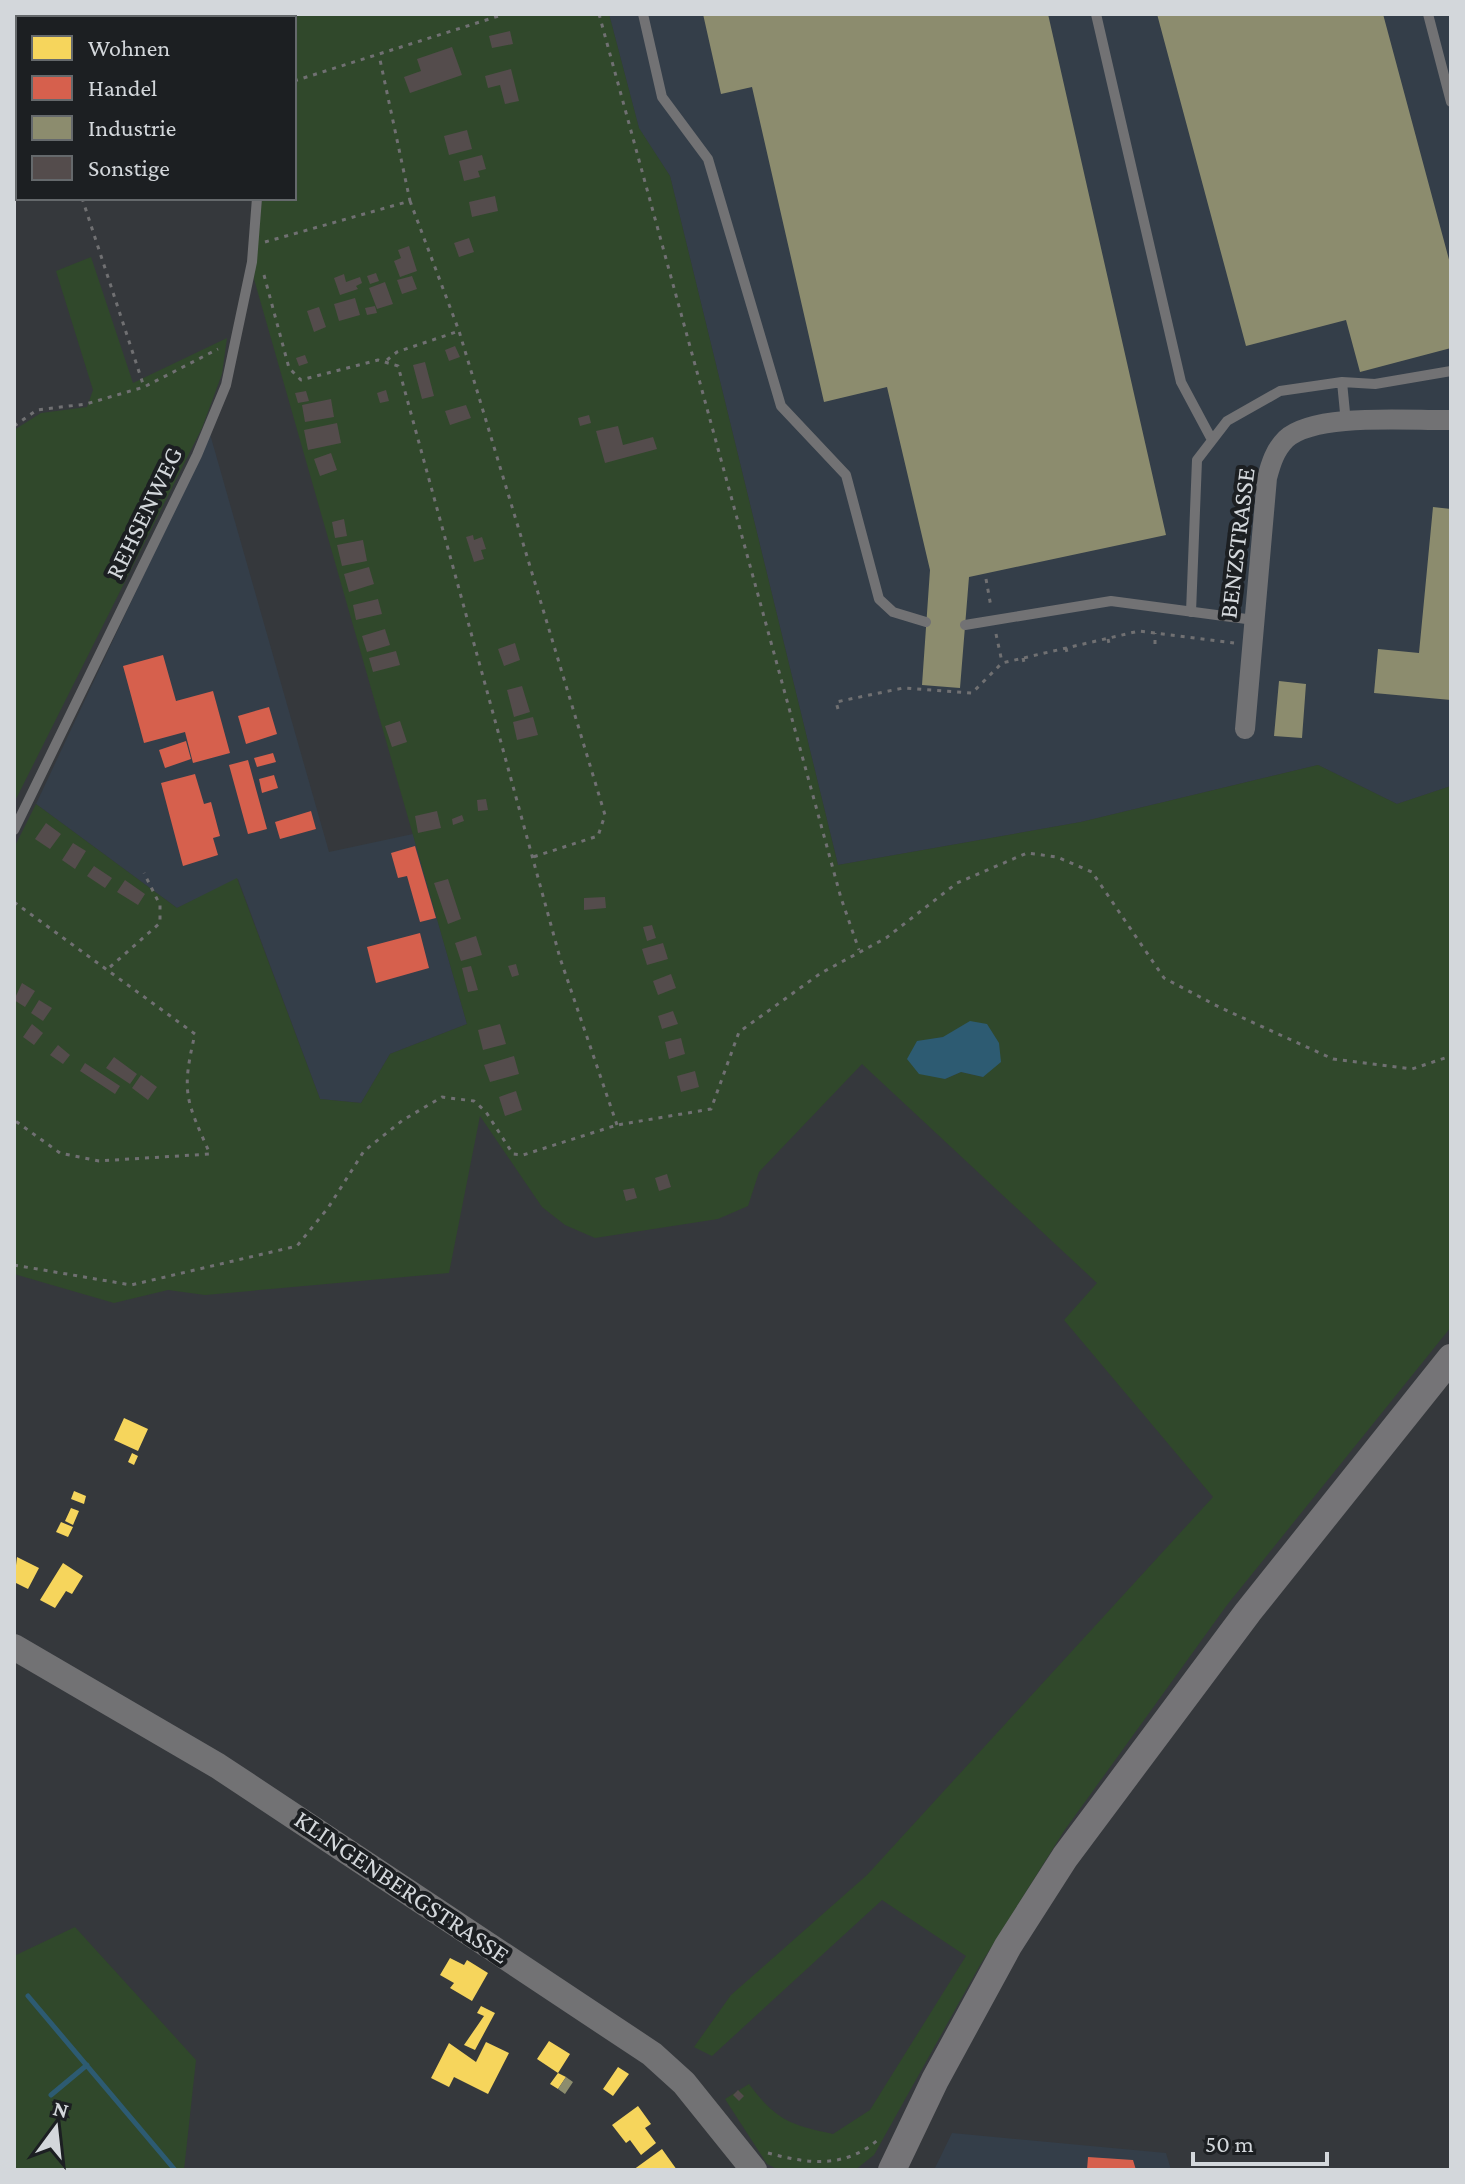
<svg xmlns="http://www.w3.org/2000/svg" width="1465" height="2184" font-family="'Crimson Pro',serif">
  <style>
    .built { fill: #343e49 }
    .green { fill: #30482b; fill-rule: evenodd }
    .water { fill: #2d5b72 }
    .homes { fill: #f6d55c }
    .shops { fill: #d6604d }
    .industry { fill: #8c8c6e }
    .lines { fill: none; stroke-linecap: round; stroke-linejoin: round }
    .stream { stroke: #2d5b72; stroke-width: 5 }
    .building { fill: #544c4c }
    .path { stroke: #707072; stroke-width: 3; stroke-dasharray: 4 6; stroke-linecap: butt }
    .service { stroke: #727274; stroke-width: 10 }
    .minor { stroke: #727274; stroke-width: 20 }
    .tertiary { stroke: #727274; stroke-width: 26 }
    .secondary { stroke: #757477; stroke-width: 28 }
    .labels { text-anchor: middle; dominant-baseline: central; stroke-width: 8; stroke-linejoin: round; paint-order: stroke }
    .street-label { font-size: 26px; fill: #d3d7db; stroke: #1c1f22 }
  </style>
  <rect width="100%" height="100%" fill="#35383c"/>
  <path class="built" d="M609,14H1451V786L1397,804L1318,765L1081,822L838,865L670,176L639,129Z
    M210,434L329,852L413,834L467,1024L390,1054L361,1103L320,1099L238,879L177,908L36,804Z
    M952,2133L1166,2153L1171,2170H934Z"/>
  <path class="green" d="M14,14H205L193,18H18V129L14,131Z
    M256,14H609L639,128L670,176L838,865L1081,822L1318,765L1397,804L1451,786V1327L1227,1605L1064,1831L980,1965L874,2155L855,2170H779L767,2164L725,2099L749,2084C776,2120 790,2125 833,2134L870,2110L966,1956L882,1900L712,2056L694,2047L731,1995L867,1875L1213,1497L1064,1320L1097,1283L862,1064L759,1172L748,1206L718,1219L595,1238L565,1225L542,1207L480,1116L449,1273L205,1295L168,1290L114,1303L14,1274V848L36,804L177,908L237,878L320,1099L361,1103L390,1054L467,1024L254,279L262,198H294V18H257ZM943,1037L983,1077L961,1072L945,1079L916,1042Z
    M91,257L133,383L227,338L222,374L202,428L14,803V430L41,413L87,407L93,390L56,271Z
    M75,1927L196,2060L184,2170H14V1956Z"/>
  <path class="water" d="M970,1021L987,1024L999,1043L1001,1062L983,1077L961,1072L945,1079L919,1074L907,1059L917,1041L943,1037Z"/>
  <path class="homes" d="M124,1418L148,1429L138,1451L114,1440Z
    M132,1453L138,1456L134,1465L128,1462Z
    M74,1491L86,1496L84,1504L71,1499Z
    M71,1508L79,1511L73,1525L65,1521Z
    M61,1522L73,1527L68,1537L56,1532Z
    M17,1557L39,1568L28,1589L14,1582Z
    M63,1563L83,1576L72,1594L66,1591L55,1608L40,1600Z
    M450,1958L464,1965L467,1960L488,1973L472,2001L450,1988L454,1983L440,1975Z
    M481,2006L495,2013L475,2050L464,2045L484,2016L477,2013Z
    M549,2041L570,2054L558,2073L537,2059Z
    M486,2042L509,2053L488,2094L454,2077L449,2087L431,2078L449,2043L476,2062Z
    M618,2067L629,2074L613,2096L603,2089Z
    M558,2073L566,2077L558,2089L550,2084Z
    M638,2106L651,2124L645,2128L656,2143L641,2155L630,2140L626,2143L612,2125Z
    M662,2149L677,2170H633Z"/>
  <path class="shops" d="M163,655L176,701L213,691L230,753L193,763L185,732L144,743L123,666Z
    M269,707L277,734L246,744L238,716Z
    M186,741L191,759L165,768L159,750Z
    M273,753L276,762L257,767L254,758Z
    M248,760L267,829L248,834L229,765Z
    M195,774L204,804L211,802L220,836L213,838L218,855L183,866L161,783Z
    M274,775L278,788L262,793L259,779Z
    M311,811L316,829L280,839L275,822Z
    M415,846L436,918L420,922L407,876L398,878L391,853Z
    M420,933L429,968L376,983L367,947Z
    M1088,2157L1133,2160L1136,2170H1087Z"/>
  <path class="industry" d="M703,14H1048L1166,535L969,577L960,688L922,685L930,570L887,387L824,402L752,87L721,94Z
    M1157,14H1383L1451,267V348L1360,372L1346,320L1246,346Z
    M1433,507L1451,509V700L1374,693L1378,649L1419,653Z
    M1279,681L1306,684L1302,738L1274,736Z
    M566,2077L573,2082L565,2094L558,2089Z"/>
  <g class="lines">
    <path class="stream" d="M28,1996L175,2170
      M51,2095L87,2065"/>
  </g>
  <path class="building" d="M510,31L513,44L492,48L489,36Z
    M452,47L462,75L410,93L404,77L421,71L417,59Z
    M511,69L519,101L505,104L500,85L488,88L485,76Z
    M467,130L472,149L449,155L444,136Z
    M482,155L486,169L478,171L480,177L464,181L459,161Z
    M495,196L498,211L472,217L469,202Z
    M469,238L474,252L459,257L454,243Z
    M409,246L417,271L400,277L394,261L401,258L398,250Z
    M376,273L379,281L370,284L367,276Z
    M344,274L346,282L360,277L362,283L356,286L358,289L340,295L334,278Z
    M412,276L417,289L402,294L397,280Z
    M385,282L393,304L377,309L369,288Z
    M355,298L360,315L339,321L334,304Z
    M375,306L377,313L367,315L365,308Z
    M319,307L326,327L314,332L307,311Z
    M455,346L460,357L449,361L445,350Z
    M305,355L308,363L299,366L296,358Z
    M425,362L434,396L422,399L413,365Z
    M386,390L389,401L380,403L377,393Z
    M306,391L309,401L298,403L295,393Z
    M331,399L334,417L305,422L302,405Z
    M466,405L471,418L450,425L445,411Z
    M589,415L591,423L580,426L578,418Z
    M337,423L341,443L308,450L304,430Z
    M618,426L623,445L653,437L657,449L605,463L596,431Z
    M331,453L337,470L320,476L314,459Z
    M344,519L347,536L335,538L332,522Z
    M473,535L474,540L482,537L486,549L481,550L484,559L474,562L466,537Z
    M363,540L367,561L342,566L337,545Z
    M369,567L374,584L349,592L344,574Z
    M378,599L382,614L356,620L353,605Z
    M385,629L390,645L367,652L362,636Z
    M515,643L520,660L504,666L498,649Z
    M396,651L400,665L373,672L369,658Z
    M522,686L530,712L514,717L507,690Z
    M533,717L538,735L517,740L513,722Z
    M400,721L407,742L392,747L385,726Z
    M486,799L488,810L478,811L477,800Z
    M437,811L441,828L418,833L415,816Z
    M462,815L464,821L453,825L452,819Z
    M46,823L61,834L50,849L35,839Z
    M73,843L86,851L75,869L62,860Z
    M94,866L112,878L105,888L87,876Z
    M448,879L461,919L448,924L434,883Z
    M125,880L145,894L138,905L117,892Z
    M605,897L606,908L584,910V898Z
    M652,925L656,938L647,941L643,927Z
    M476,936L482,955L461,961L455,943Z
    M663,943L668,959L647,965L642,949Z
    M516,964L519,975L512,977L508,966Z
    M471,966L478,990L468,992L462,968Z
    M671,974L676,988L658,995L653,981Z
    M22,983L35,991L25,1007L14,1000Z
    M39,1000L52,1008L43,1021L31,1013Z
    M673,1011L678,1024L662,1029L658,1016Z
    M32,1024L43,1033L34,1045L23,1037Z
    M500,1024L506,1044L483,1050L478,1030Z
    M681,1038L685,1054L669,1059L665,1042Z
    M58,1045L70,1055L63,1064L50,1055Z
    M514,1056L519,1074L490,1082L484,1065Z
    M114,1057L137,1074L130,1084L106,1068Z
    M85,1063L120,1086L115,1094L80,1071Z
    M695,1071L699,1087L681,1092L677,1076Z
    M141,1075L157,1087L148,1100L132,1088Z
    M516,1091L522,1110L505,1116L499,1097Z
    M667,1174L671,1187L659,1191L655,1178Z
    M634,1188L637,1198L626,1201L623,1190Z
    M738,2090L744,2096L739,2101L733,2095Z"/>
  <g class="lines">
    <path class="path" d="M20,14L22,18
      M599,14L841,898L859,950
      M294,81L505,14
      M82,198L144,387
      M410,201L459,331L605,815L598,836L533,857
      M265,242L410,201L379,55
      M264,275L289,368L301,380L378,360L398,366L560,958L617,1125
      M387,360L397,352L459,331
      M14,426L37,410L86,404L144,387L218,349
      M986,579L991,607
      M996,634L1002,662
      M1108,639L1110,648
      M1155,644V633
      M1066,648L1068,657
      M1023,658L1025,667
      M838,709L836,702L903,688L972,693L1002,663L1139,631L1234,643
      M14,902L195,1034C181,1093 186,1100 210,1154L99,1161L60,1153L14,1120
      M110,967L160,923V905L144,873
      M14,1265L131,1285L297,1246L328,1208L364,1151L403,1120L442,1097L474,1101L486,1112L513,1154L523,1155L617,1125L711,1109L739,1032L821,973L886,938L957,883L1027,853L1057,857L1092,872L1164,978L1219,1007L1333,1059L1412,1069L1451,1056
      M768,2153C808,2164 846,2169 880,2138"/>
    <path class="service" d="M266,14V18
      M643,14L662,97L708,159L781,406L846,475L879,599L893,612L926,622
      M1096,14L1181,382L1212,440
      M1428,14L1451,102
      M1342,382L1346,423
      M1191,612L1197,460L1227,421L1280,391L1342,382L1375,384L1451,371
      M965,625L1111,601L1254,620
      M14,830L197,455L226,385L252,262L257,198"/>
    <path class="minor" d="M1245,729L1267,478C1271,463 1275,450 1286,439C1315,412 1412,421 1451,420"/>
    <path class="tertiary" d="M14,1647L218,1766L652,2054L684,2083L754,2170"/>
    <path class="secondary" d="M892,2170L935,2080L1008,1946L1065,1857L1248,1612L1451,1358"/>
  </g>
  <g class="labels">
    <g class="street-label">
      <text transform="translate(144 513) rotate(-64)">REHSENWEG</text>
      <text transform="translate(1237 543) rotate(-83)">BENZSTRASSE</text>
      <text transform="translate(402 1887) rotate(34)">KLINGENBERGSTRASSE</text>
    </g>
  </g>
  <rect width="1465" height="2184" fill="none" stroke="#d3d7db" stroke-width="32"/>
  <rect x="16" y="16" width="280" height="184" fill="#1c1f22" stroke="#65696c" stroke-width="2"/>
  <rect x="32" y="36" width="40" height="24" fill="#f6d55c" stroke="#65696c" stroke-width="2"/>
  <text x="88" y="56" font-size="24" fill="#d3d7db">Wohnen</text>
  <rect x="32" y="76" width="40" height="24" fill="#d6604d" stroke="#65696c" stroke-width="2"/>
  <text x="88" y="96" font-size="24" fill="#d3d7db">Handel</text>
  <rect x="32" y="116" width="40" height="24" fill="#8c8c6e" stroke="#65696c" stroke-width="2"/>
  <text x="88" y="136" font-size="24" fill="#d3d7db">Industrie</text>
  <rect x="32" y="156" width="40" height="24" fill="#544c4c" stroke="#65696c" stroke-width="2"/>
  <text x="88" y="176" font-size="24" fill="#d3d7db">Sonstige</text>
  <g transform="translate(56 2128) rotate(15)" stroke="#1c1f22" stroke-width="6" paint-order="stroke">
  <path d="M0-6L14 30L0 20L-14 30Z" fill="#d3d7db"/>
  <text y="-12" font-size="22" font-weight="bold" text-anchor="middle" fill="#d3d7db">N</text>
  </g>
  <path d="M1193 2152v12h134v-12" fill="none" stroke="#d3d7db" stroke-width="4"/>
  <text x="1205" y="2152" font-size="24" fill="#d3d7db" stroke="#1c1f22" stroke-width="6" paint-order="stroke">50 m</text>
</svg>
